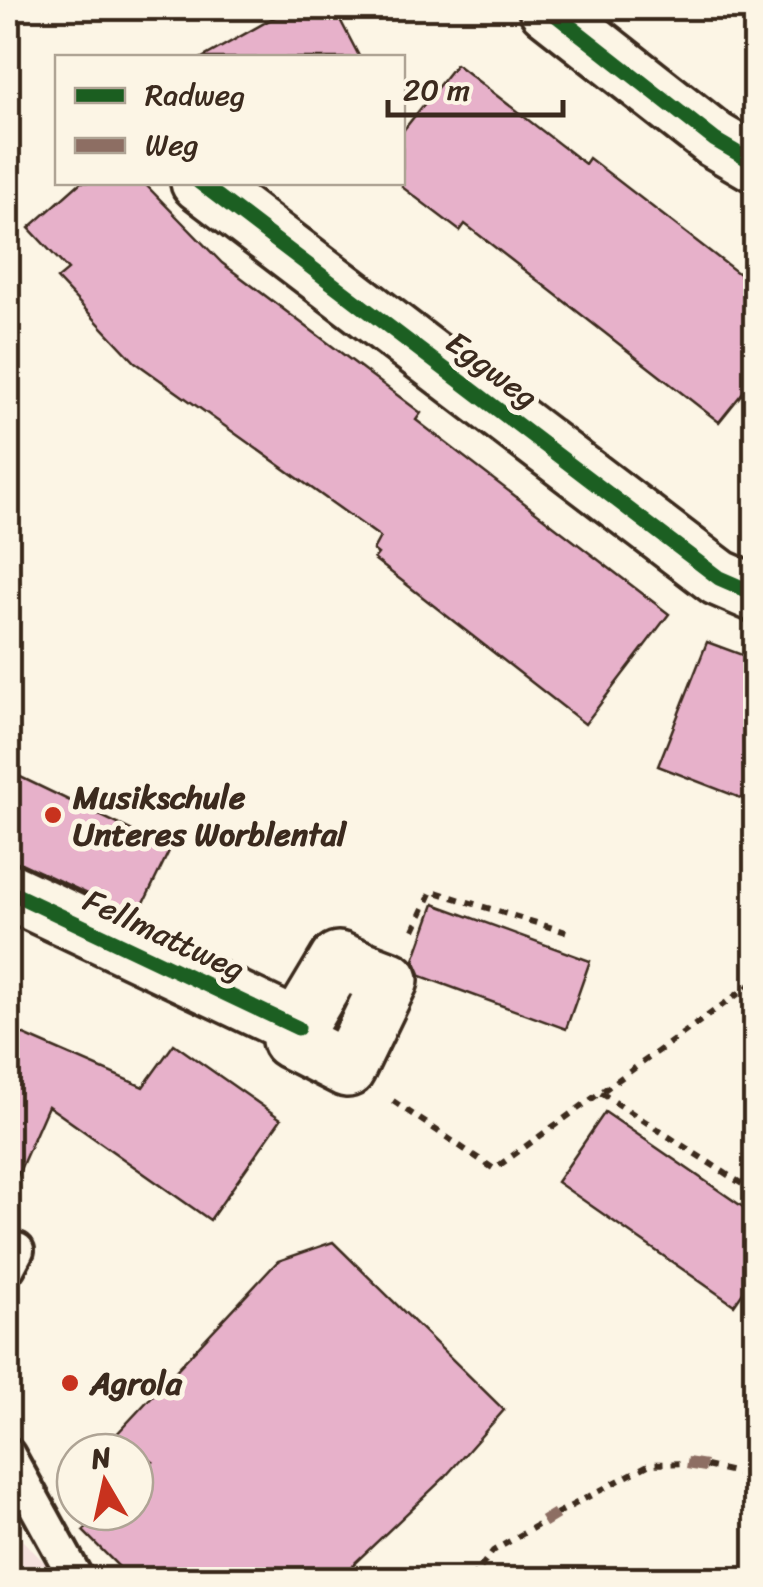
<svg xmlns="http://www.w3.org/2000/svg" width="763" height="1587" font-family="Sriracha,sans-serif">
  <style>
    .built { fill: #f6e1dd }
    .building { fill: #e7b1ca; stroke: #3b2a1e; stroke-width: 2.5 }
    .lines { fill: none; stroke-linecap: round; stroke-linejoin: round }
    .lane-casing { stroke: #3b2a1e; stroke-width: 40 }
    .street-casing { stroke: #3b2a1e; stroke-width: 62 }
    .path { stroke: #3b2a1e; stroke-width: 6; stroke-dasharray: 8 8; stroke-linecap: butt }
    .lane { stroke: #fcf5e5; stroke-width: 32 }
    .street { stroke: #fcf5e5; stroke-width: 55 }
    .quiet { stroke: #8d6e63; stroke-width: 12; stroke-dasharray: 25 12; stroke-linecap: butt }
    .cycleway-casing { stroke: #fcf5e5; stroke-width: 21 }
    .cycleway { stroke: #1b5e20; stroke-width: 15 }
    .poi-dot { fill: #c8321e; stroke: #fcf5e5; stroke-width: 4 }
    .labels { text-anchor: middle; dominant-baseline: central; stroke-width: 10; stroke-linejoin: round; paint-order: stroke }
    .street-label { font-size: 32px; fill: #3b2a1e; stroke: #fcf5e5 }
    .poi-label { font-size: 32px; font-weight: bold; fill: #3b2a1e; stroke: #fcf5e5; text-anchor: start }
  </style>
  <rect width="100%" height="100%" fill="#fcf5e5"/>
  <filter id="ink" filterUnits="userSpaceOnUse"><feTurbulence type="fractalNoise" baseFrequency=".01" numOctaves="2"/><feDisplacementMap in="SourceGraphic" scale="20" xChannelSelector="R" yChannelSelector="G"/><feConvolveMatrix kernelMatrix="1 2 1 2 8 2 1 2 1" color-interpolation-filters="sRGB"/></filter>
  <g filter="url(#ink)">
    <path class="built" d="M8,1526L61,1579H8Z"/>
    <path class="building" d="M291,8H334L360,58H202Z
      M456,64L585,164L589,158L756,287V376L719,422L465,224L460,231L402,187V132Z
      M81,182H143L222,263L421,413L416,420L669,614L585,724L374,559L378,554L373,550L380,537L135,362L57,279L68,270L29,228Z
      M707,642L756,660V804L658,766Z
      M8,771L170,849L137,917L21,863L8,860Z
      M434,904L590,961L566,1029L421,976L414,960Z
      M8,1028L143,1087L174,1044L281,1119L210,1220L48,1106L8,1197Z
      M605,1112L756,1216V1273L734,1305L557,1182Z
      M333,1242L504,1410L445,1477L337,1580H132L83,1531L102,1512H135V1479L153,1462L114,1437L278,1261Z"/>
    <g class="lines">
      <g class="lane-casing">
        <path id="lane" d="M8,1267L17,1250
          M8,1455L77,1580"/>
      </g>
      <g class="street-casing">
        <path id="street" d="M547,8L715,140L756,164
          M199,182L719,578L756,594
          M8,891L298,1028
          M338,960L390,980L347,1069L290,1040Z"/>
      </g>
      <path class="path" d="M414,930L432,891L566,932
        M601,1093L756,1193
        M393,1101L494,1169L756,981
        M706,1466L756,1477
        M556,1514L650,1464L687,1463
        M471,1580L493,1551L543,1522"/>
      <use href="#lane" class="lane"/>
      <use href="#street" class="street"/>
      <path class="quiet" d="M687,1463L706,1466
        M543,1522L556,1514"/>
      <g class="cycleway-casing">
        <path id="cycleway" d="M547,8L715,140L756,164
          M199,182L719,578L756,594
          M8,891L298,1028"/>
      </g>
      <use href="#cycleway" class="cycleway"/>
    </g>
  </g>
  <g class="poi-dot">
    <circle cx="53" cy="815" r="10"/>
    <circle cx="70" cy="1383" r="10"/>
  </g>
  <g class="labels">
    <g class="street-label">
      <text transform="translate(492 370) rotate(37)">Eggweg</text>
      <text transform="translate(164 935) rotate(25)">Fellmattweg</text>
    </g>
    <g class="poi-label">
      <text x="73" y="797">Musikschule<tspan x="73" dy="37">Unteres Worblental</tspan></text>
      <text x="90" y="1383">Agrola</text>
    </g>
  </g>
  <rect width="763" height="1587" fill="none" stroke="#fcf5e5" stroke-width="40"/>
  <rect x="20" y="20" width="723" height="1547" fill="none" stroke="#3b2a1e" stroke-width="4" filter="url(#ink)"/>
  <rect x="55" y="55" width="350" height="130" fill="#fcf5e5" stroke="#afa495" stroke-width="2.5"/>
  <rect x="75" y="88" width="50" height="15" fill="#1b5e20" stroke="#afa495" stroke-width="2.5"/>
  <text x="145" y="105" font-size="30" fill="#3b2a1e">Radweg</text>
  <rect x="75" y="138" width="50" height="15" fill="#8d6e63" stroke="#afa495" stroke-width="2.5"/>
  <text x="145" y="155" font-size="30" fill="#3b2a1e">Weg</text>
  <g transform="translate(105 1482) rotate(351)"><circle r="48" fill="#fcf5e5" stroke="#afa495" stroke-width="2.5"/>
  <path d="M0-8L18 38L0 25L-18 38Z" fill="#c8321e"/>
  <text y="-15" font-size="28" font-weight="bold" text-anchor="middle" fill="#3b2a1e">N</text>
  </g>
  <path d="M388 100v15h175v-15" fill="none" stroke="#3b2a1e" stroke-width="5"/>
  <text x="403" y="100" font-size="30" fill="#3b2a1e" stroke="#fcf5e5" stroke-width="8" paint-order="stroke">20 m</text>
</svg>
